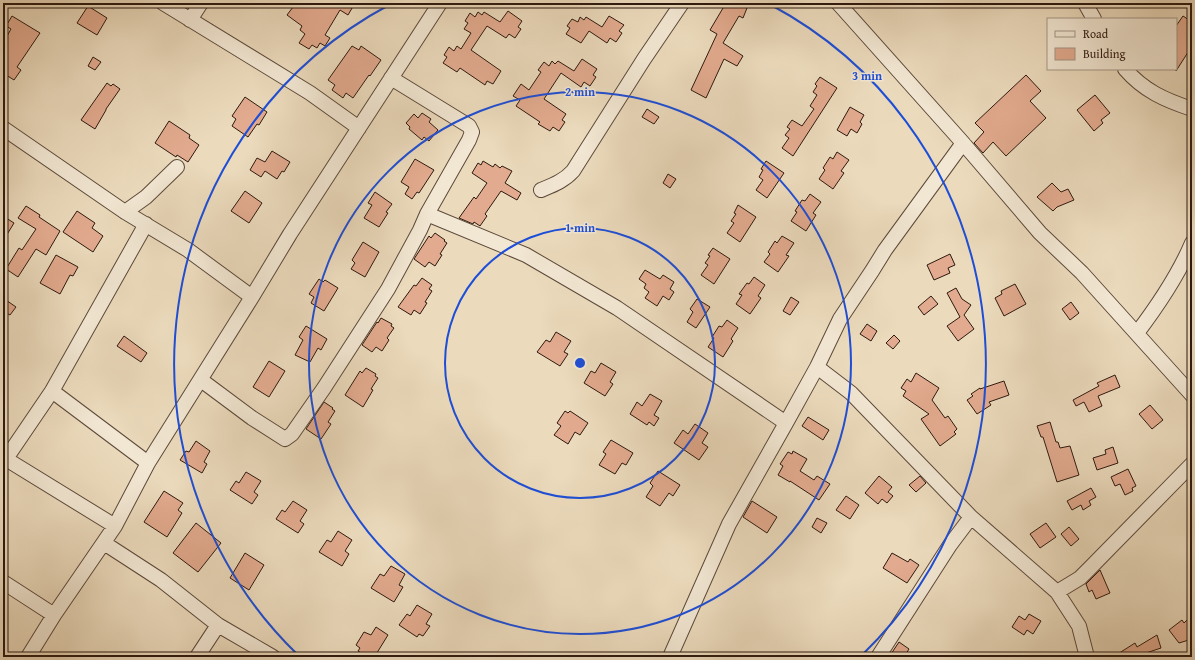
<svg xmlns="http://www.w3.org/2000/svg" width="1195" height="660" font-family="'Gentium Book Plus',serif">
  <style>
    .building { fill: #e2aa8e; stroke: #2d190f }
    .lines { fill: none; stroke-linecap: round; stroke-linejoin: round }
    .minor-casing { stroke: #5c493a; stroke-width: 16 }
    .minor { stroke: #f2e7d3; stroke-width: 14 }
    .ring { fill: none; stroke: #1d4ed8; stroke-width: 2 }
    .centre { fill: #1d4ed8; stroke: #f2e7d3; stroke-width: 2 }
    .ring-label { font-size: 12px; text-anchor: middle; font-weight: bold; fill: #1d4ed8; stroke: #f2e7d3; stroke-width: 3; stroke-linejoin: round; paint-order: stroke }
  </style>
  <rect width="100%" height="100%" fill="#ebdabc"/>
  <filter id="stains"><feTurbulence type="fractalNoise" baseFrequency=".005" numOctaves="4"/><feColorMatrix values="0 0 0 0 .2 0 0 0 0 .09 0 0 0 0 .02 0 0 0 .5 -.17"/></filter>
  <radialGradient id="worn" r=".72"><stop offset=".6" stop-color="#630" stop-opacity="0"/><stop offset="1" stop-color="#630" stop-opacity=".3"/></radialGradient>
  <path class="building" d="M296,3H355L348,15L340,10L325,35L330,38L325,46L320,43L317,48L312,45L309,49L299,43L305,34L300,30L302,26L287,15Z
    M726,3H735L747,8L743,18L739,16L723,43L743,56L737,66L724,59L706,98L691,90L717,34L710,30Z
    M88,6L107,18L97,35L77,23Z
    M508,11L522,21L518,27L521,29L515,38L509,34L506,38L487,26L471,50L501,71L493,84L487,81L485,85L460,68L457,72L443,63L447,57L444,55L449,47L454,51L457,46L461,49L471,33L464,29L468,23L465,21L470,13L475,17L478,12L482,15L484,12L500,22Z
    M12,16L40,33L17,67L21,70L14,80L3,73V43L11,29L6,26Z
    M609,16L624,25L619,31L622,33L616,42L610,38L607,43L589,31L581,43L566,34L570,28L567,26L572,19L578,22L580,17L584,20L586,17L602,27Z
    M1183,16L1192,22V46L1176,71V26Z
    M352,46L359,50L361,46L381,60L370,76L369,75L353,98L346,93L343,98L332,90L335,85L328,80Z
    M93,57L101,62L95,70L88,66Z
    M582,59L597,69L593,75L596,77L590,86L584,82L581,87L561,73L544,99L566,114L562,120L565,122L559,131L553,127L550,131L538,124L540,122L516,106L520,100L513,96L521,84L529,90L541,72L538,70L544,62L549,66L552,61L555,64L558,61L574,71Z
    M1026,75L1041,91L1030,101L1046,118L1006,156L993,142L983,153L974,143L984,132L975,123Z
    M820,77L837,88L793,156L782,148L789,138L785,135L790,129L787,127L792,120L802,126L814,109L810,106L817,95L813,92L817,86L815,84Z
    M107,83L111,86L113,84L120,89L106,109V110L95,129L81,120Z
    M1095,95L1110,113L1101,120L1103,123L1094,131L1077,110Z
    M245,97L267,112L259,125L257,124L248,137L232,126L236,119L232,116Z
    M850,107L864,115L860,122L862,124L857,133L851,129L847,136L837,130Z
    M647,109L659,117L654,124L642,117Z
    M422,113L431,119L429,122L438,130L429,141L424,137L422,140L409,129L410,127L406,123L414,114L418,118Z
    M169,121L190,135L189,138L199,145L188,162L177,155L176,157L155,143Z
    M272,151L290,162L284,172L282,171L277,179L265,171L261,177L250,170L257,158L265,162Z
    M837,152L849,160L841,171L844,173L833,189L819,179L825,170L823,168L830,157L833,159Z
    M415,159L434,170L419,193L417,192L412,199L405,194L409,187L401,182Z
    M483,161L493,167L495,164L500,168L502,166L512,171L505,183L521,193L517,200L501,191L485,214L487,216L480,226L474,222L473,224L459,218L474,197L476,199L487,183L472,173L478,163L481,165Z
    M766,161L784,173L767,198L756,190L763,180L759,177L763,170L761,169Z
    M668,174L676,179L670,188L663,183Z
    M1052,183L1061,192L1068,189L1074,200L1057,207L1053,211L1037,197Z
    M245,191L262,203L249,223L231,211Z
    M375,192L392,204L386,212L388,213L379,227L364,218L372,205L368,203Z
    M810,194L821,202L813,213L816,215L806,231L791,221L797,212L795,211L802,200L805,201Z
    M738,205L756,217L740,242L727,233L734,223L731,221L736,214L734,213Z
    M26,206L40,215L39,217L60,231L46,255L36,249L18,277L6,269L19,248L22,250L36,229L18,218Z
    M77,211L95,223L92,228L103,236L93,252L63,232Z
    M3,216L14,223L3,241Z
    M435,233L445,240L444,241L447,243L440,254L442,255L435,266L429,262L425,267L414,259L429,236L431,238Z
    M782,236L794,243L786,255L789,256L778,272L764,262L770,254L768,252L775,241L777,243Z
    M363,242L379,252L365,277L351,269L355,263L352,260Z
    M713,248L730,259L714,284L701,275L708,265L705,263L710,256L708,255Z
    M950,254L955,265L948,268L950,273L934,280L927,265Z
    M56,255L78,267L73,276L70,275L60,294L40,283Z
    M645,270L660,279L663,275L674,282L670,289L674,292L669,300L663,296L657,306L645,298L649,292L644,288L646,284L639,279Z
    M754,277L765,285L758,296L761,298L750,314L736,304L742,295L739,294L747,283L749,284Z
    M422,278L432,285L429,289L432,291L425,302L427,303L420,314L414,310L411,315L398,307L414,285L416,286Z
    M319,279L323,282L325,280L338,288L324,311L311,303L314,297L309,294Z
    M1015,284L1026,304L1004,316L995,298L1002,294L1001,291Z
    M956,288L962,299L971,305L964,315L974,329L958,341L947,326L960,317L947,293Z
    M931,296L938,304L924,315L918,307Z
    M791,297L799,302L790,315L783,311Z
    M3,298L16,307L10,315L3,311Z
    M697,299L710,307L696,328L687,322L693,312L690,309Z
    M1071,302L1079,313L1070,320L1062,309Z
    M381,318L392,324L391,326L394,328L387,338L389,340L382,351L376,347L372,352L362,345L377,322L378,323Z
    M727,320L738,328L731,339L733,341L723,357L708,347L714,338L712,337L719,326L722,327Z
    M867,324L877,331L871,341L860,334Z
    M306,326L327,339L321,350L318,348L310,362L295,355L303,340L299,337Z
    M556,332L571,341L564,352L568,354L560,366L537,352L546,340L550,342Z
    M894,335L900,341L893,349L886,343Z
    M124,336L147,353L141,362L117,346Z
    M269,361L285,371L269,397L253,387Z
    M601,363L616,372L610,382L613,384L605,396L584,383L591,371L595,373Z
    M366,368L376,374L375,376L378,378L371,389L373,390L363,407L345,395L360,371L362,373Z
    M916,373L939,388L932,400L945,418L948,416L957,429L954,432L956,434L940,446L921,419L929,414L903,396L906,391L901,388L907,379L911,382Z
    M1115,375L1120,387L1098,396L1102,406L1089,412L1084,402L1076,406L1073,400L1099,386L1097,383Z
    M1004,381L1009,395L989,402L991,405L977,414L967,400L973,396L971,394L980,388V389Z
    M650,394L662,401L654,415L659,418L654,426L649,422L647,425L630,414L637,402L642,406Z
    M324,402L333,408L332,409L335,411L328,422L331,424L321,439L306,429Z
    M1150,405L1163,420L1152,429L1139,414Z
    M565,411L568,413L570,411L588,423L580,435L575,432L568,444L554,435L561,426L557,423Z
    M808,417L829,430L823,440L802,426Z
    M1050,422L1056,442H1058L1060,448L1070,446L1079,475L1057,482L1043,437H1041L1037,426Z
    M695,424L708,433L702,443L708,447L699,460L674,443L683,430L688,434Z
    M611,440L633,453L626,465L622,463L615,474L599,465L606,454L603,452Z
    M196,441L210,451L204,462L207,464L202,473L180,460L186,451L189,452Z
    M1113,447L1118,463L1097,470L1093,458L1106,454L1105,450Z
    M793,451L807,459L800,471L814,480L817,476L830,484L819,500L790,481V482L778,475L783,466L780,464L788,452L792,454Z
    M1128,469L1136,486L1132,488L1133,491L1125,495L1120,484L1115,486L1111,477Z
    M658,471L680,485L673,496L669,493L660,506L646,497L653,486L650,483Z
    M246,472L261,481L254,492L258,495L252,504L230,490L236,481L239,483Z
    M879,476L892,487L888,492L893,496L887,503L882,499L878,504L865,493Z
    M920,476L926,483L916,492L909,485Z
    M1091,488L1096,497L1089,501L1091,505L1083,510L1081,505L1072,510L1067,501Z
    M164,491L183,503L178,510L182,513L167,537L144,522Z
    M846,496L859,505L850,519L836,510Z
    M293,501L307,510L300,521L304,524L298,533L276,519L282,510L285,512Z
    M752,501L777,517L767,533L743,517Z
    M817,518L827,523L821,533L812,527Z
    M196,523L221,543L198,572L173,553Z
    M1046,523L1056,537L1040,548L1030,534Z
    M1069,527L1079,539L1071,546L1061,534Z
    M338,531L352,540L345,551L349,554L342,566L319,552L327,540L331,542Z
    M245,553L264,565L249,590L230,578Z
    M892,553L908,562L910,559L919,565L907,583L883,568Z
    M391,566L405,574L399,585L403,587L394,602L371,588L380,574L384,576Z
    M1100,570L1110,593L1096,599L1092,590L1089,592L1086,584Z
    M417,605L432,614L426,624L430,626L423,636L419,634L417,637L399,625L407,614L410,616Z
    M1029,614L1041,621L1033,634L1027,630L1024,635L1012,627L1019,616L1025,620Z
    M1182,620L1184,623L1187,620L1192,626V639L1179,643L1169,630Z
    M376,627L388,635L375,656L371,654L369,657H368L358,651L360,648L356,645L364,632L371,635Z
    M1157,635L1161,648L1146,653L1149,657H1113L1135,643L1137,647Z
    M899,642L909,649L904,657H889Z"/>
  <g class="lines">
    <g class="minor-casing">
      <path id="minor" d="M163,3L310,93L359,128
        M838,3L963,143L1040,233L1082,273L1192,395
        M1085,3L1094,19
        M190,20L201,3
        M1125,69C1144,91 1165,100 1192,109
        M3,128L125,212L188,250L252,297
        M541,190C553,185 564,181 573,171L644,59L682,3
        M125,212L146,197L177,167
        M427,214L526,255L617,308L786,423
        M1137,333C1159,304 1178,276 1192,243
        M817,367L851,393L971,517L1057,592L1079,626L1087,657
        M201,380L252,418L285,439L292,434L324,388L388,289L420,230L427,214L469,140L472,132L469,126L391,78
        M52,391L148,463
        M6,459L115,526
        M3,463L52,391L146,224
        M104,543L161,580L218,625L273,657
        M3,582L54,615
        M1057,592L1080,578L1091,567L1192,464
        M28,657L54,615L115,526L148,463L252,297L290,234L440,3
        M197,657L218,625
        M670,657L729,524L786,423L817,367L840,319L872,271L885,250L963,143
        M878,657L950,545L971,517"/>
    </g>
    <use href="#minor" class="minor"/>
  </g>
  <g class="ring">
    <circle cx="580" cy="363" r="135"/>
    <circle cx="580" cy="363" r="271"/>
    <path d="M298 655A406 406 0 0 1 389 5M771 5A406 406 0 0 1 862 655"/>
  </g>
  <circle cx="580" cy="363" r="6" class="centre"/>
  <g class="ring-label">
    <text x="867" y="80">3 min</text>
    <text x="580" y="96">2 min</text>
    <text x="580" y="232">1 min</text>
  </g>
  <rect width="1195" height="660" fill="none" stroke="#ebdabc" stroke-width="16"/>
  <rect x="4" y="4" width="1187" height="652" fill="none" stroke="#2d190f" stroke-width="2"/>
  <rect x="8" y="8" width="1179" height="644" fill="none" stroke="#2d190f"/>
  <rect x="1047" y="18" width="130" height="52" fill="#f2e7d3" stroke="#a39585"/>
  <rect x="1055" y="31" width="20" height="6" fill="#f2e7d3" stroke="#a39585"/>
  <text x="1083" y="38" font-size="12" fill="#2d190f">Road</text>
  <rect x="1055" y="48" width="20" height="12" fill="#e2aa8e" stroke="#a39585"/>
  <text x="1083" y="58" font-size="12" fill="#2d190f">Building</text>
  <rect width="100%" height="100%" filter="url(#stains)"/>
  <rect width="100%" height="100%" fill="url(#worn)"/>
</svg>
